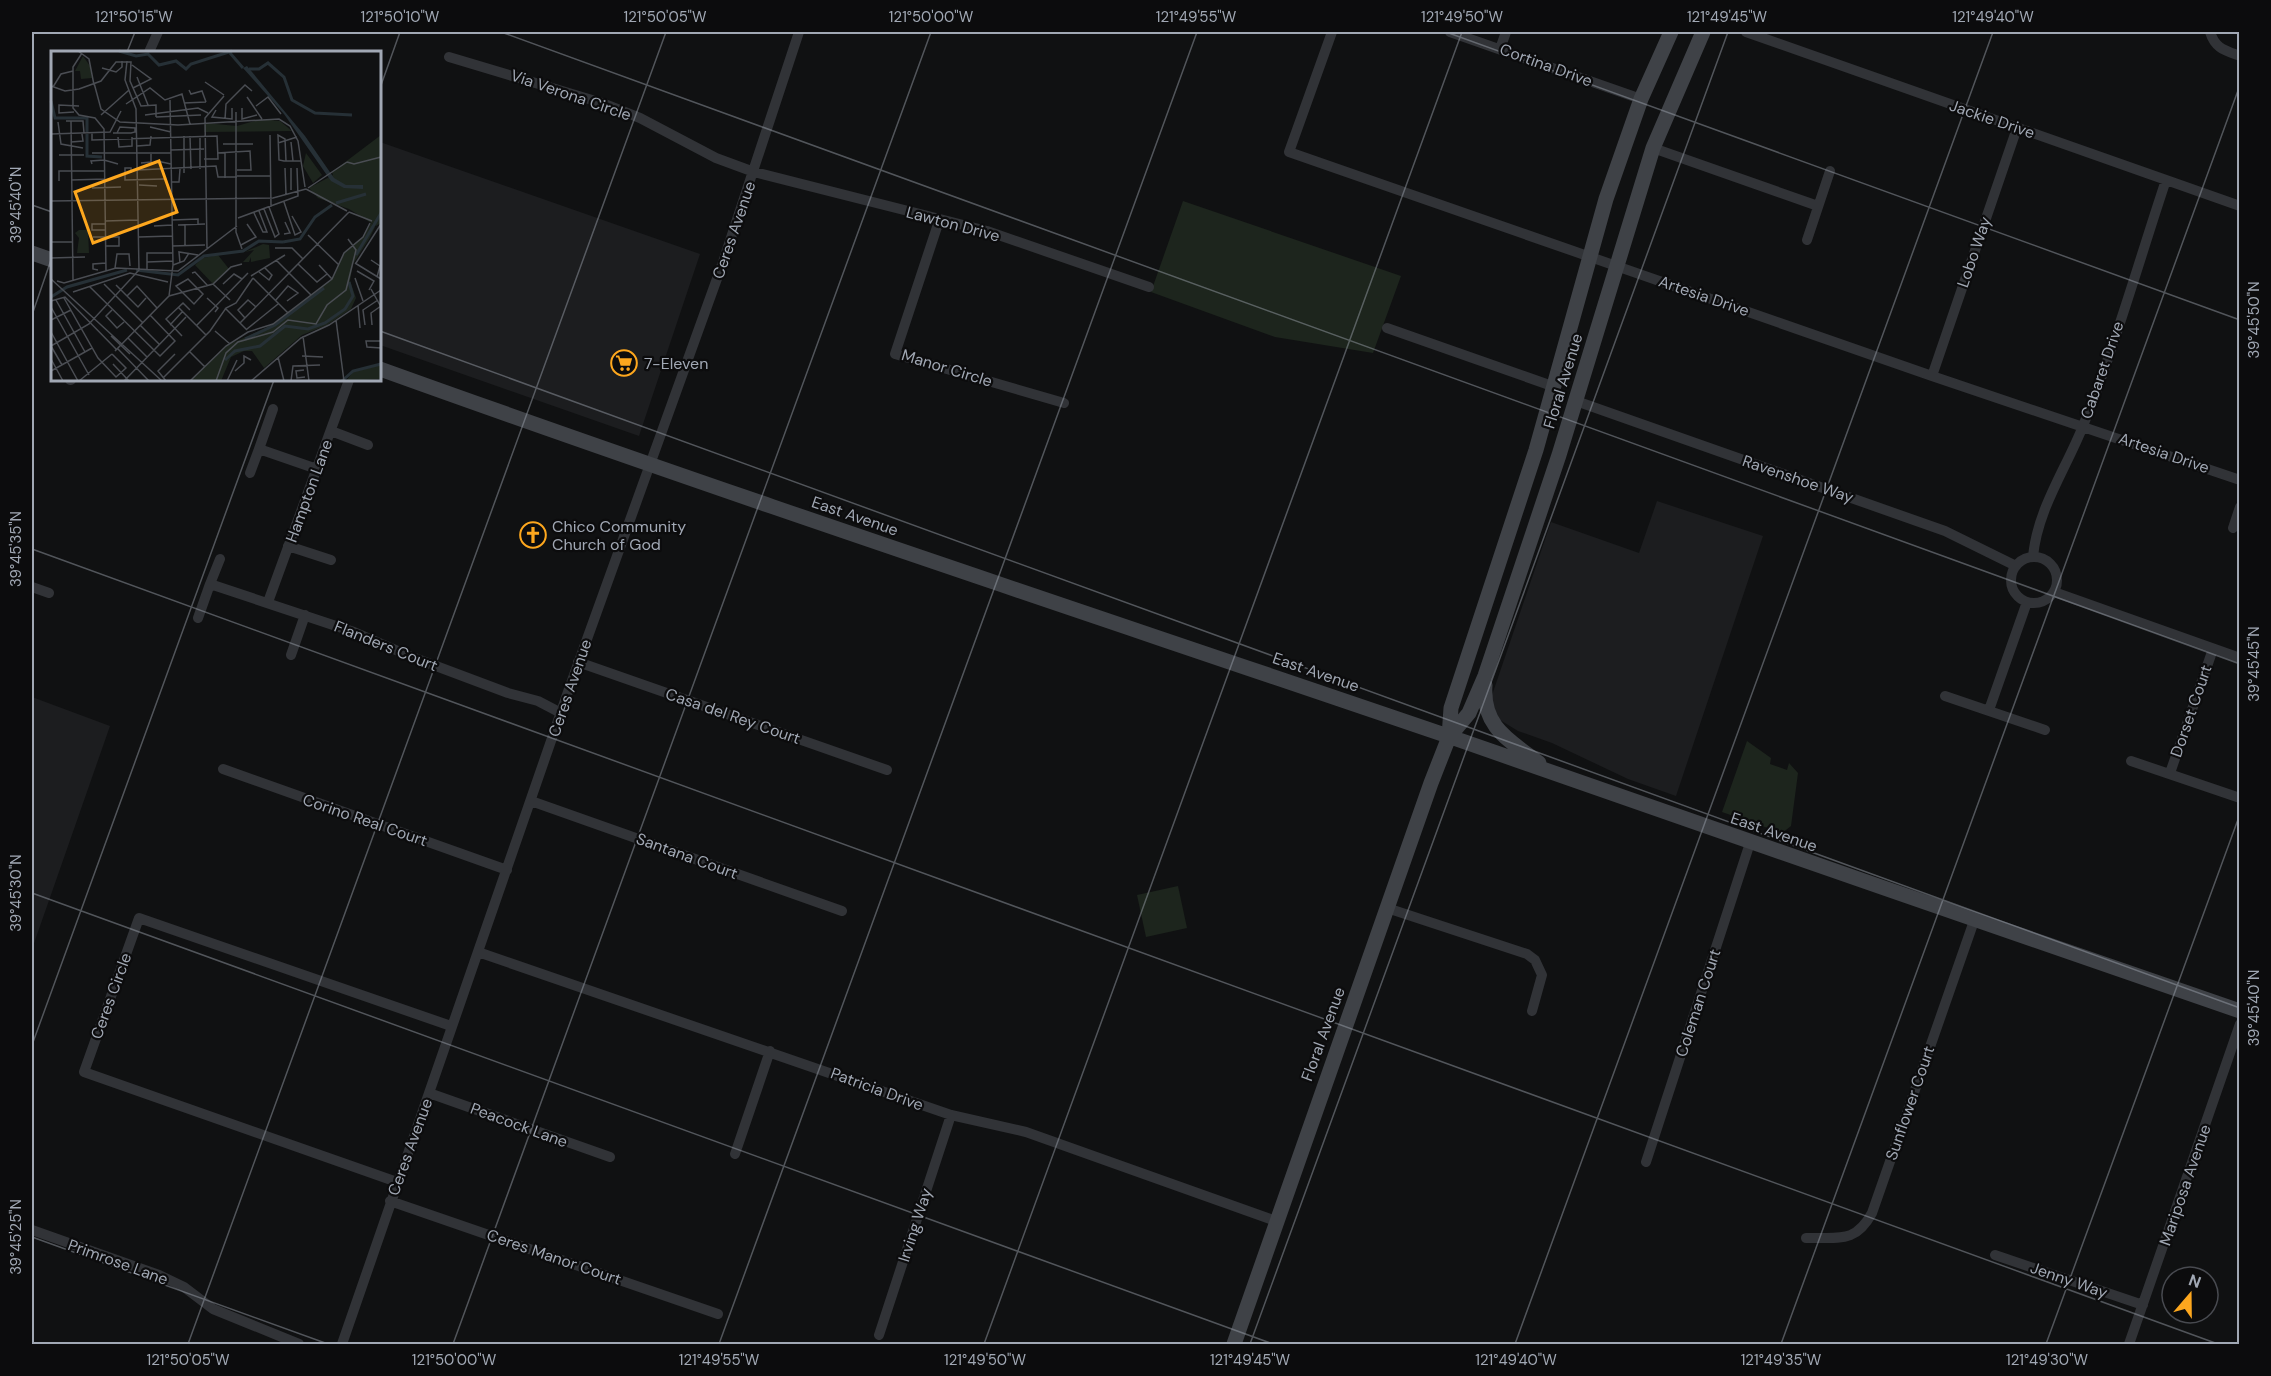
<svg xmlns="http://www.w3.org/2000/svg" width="2271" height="1376" font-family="'DM Sans',sans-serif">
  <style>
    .built { fill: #1c1d1f }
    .green { fill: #1d251d }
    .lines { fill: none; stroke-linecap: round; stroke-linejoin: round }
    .street { stroke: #313337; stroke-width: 10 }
    .secondary { stroke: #3f4247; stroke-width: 15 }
    .ticks { fill: none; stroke: #a1a8b4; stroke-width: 1.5; stroke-opacity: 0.45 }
    .labels { text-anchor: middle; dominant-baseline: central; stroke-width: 4.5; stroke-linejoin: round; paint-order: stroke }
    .street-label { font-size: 16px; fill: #a1a8b4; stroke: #0c0c0d }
    .poi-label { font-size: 16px; fill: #a1a8b4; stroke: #0c0c0d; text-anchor: start }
    .inset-river { fill: none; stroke: #263036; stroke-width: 3 }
    .inset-road { fill: none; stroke: #4a4d53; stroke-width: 1.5 }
    .view { fill: #fda71e; fill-opacity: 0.15; stroke: #fda71e; stroke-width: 3 }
    .inset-edge { fill: none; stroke: #a1a8b4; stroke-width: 3 }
    .neatline { fill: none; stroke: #a1a8b4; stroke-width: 2 }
    .ticks-label { font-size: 15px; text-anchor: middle; fill: #a1a8b4 }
  </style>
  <rect width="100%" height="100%" fill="#101112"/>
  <path class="built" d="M380,142L700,254L639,436L380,345Z
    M1657,501L1763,536L1676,796L1628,779L1552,743L1518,731L1500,720L1490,701L1551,522L1639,553Z
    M32,697L110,726L32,949Z"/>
  <path class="green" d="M1183,201L1401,276L1373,353L1275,337L1151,292Z
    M1747,741L1771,758L1770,764L1787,770L1789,763L1798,773L1791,826L1782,833L1722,812Z
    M1178,886L1187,928L1146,937L1137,895Z"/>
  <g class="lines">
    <path class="street" d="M1332,32L1289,152L1932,376L2240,480
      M1450,32L1641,99
      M1746,32L2240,206
      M2210,32C2215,48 2224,50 2240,56
      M1500,49L1506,32
      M149,52L158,32
      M449,57L602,103L640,118L716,158L754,172L987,231L1149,287
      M1653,148L1818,206
      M939,221L895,354L1064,403
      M1807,240L1830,171
      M1387,328L1555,387
      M1932,376L2017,128
      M70,380H71
      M1576,401L1945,531L2016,566
      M273,409L259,449L317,469
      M331,431L368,445
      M250,473L259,449
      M2233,528L2240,507
      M288,546L331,560
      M2033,557C2037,510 2066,469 2083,426C2115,346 2139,261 2166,180
      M2011 580a23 23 0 1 1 46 0a23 23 0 1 1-46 0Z
      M220,559L210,584L354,632L412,657L508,693L538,701L561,713
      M32,587L49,593
      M2054,592L2240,658
      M268,602L349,380
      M198,618L210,584
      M291,655L305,615
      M578,662L887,770
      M1945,696L2045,730
      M1989,710L2027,602
      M2131,761L2240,798
      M223,769L507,870
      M2170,773L2213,649
      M531,801L842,911
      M1387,908L1527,954L1535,960L1542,975L1532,1011
      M478,952L951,1115L1026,1132L1276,1221
      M429,1093L610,1157
      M735,1154L770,1051
      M1646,1162L1750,843
      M397,1182L84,1072L139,918L451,1026
      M390,1201L718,1314
      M32,1230L159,1275L184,1287L213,1309L299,1344
      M1806,1238C1839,1237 1855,1244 1872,1213L1974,921
      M1995,1255L2143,1305
      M879,1335L951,1115
      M342,1344L569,689L723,262L799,32
      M2129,1344L2240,1024"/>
    <path class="secondary" d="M32,253L52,260
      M380,369C733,496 1090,614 1445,735C1711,826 1974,921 2240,1011
      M1485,685C1482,727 1509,740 1539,763
      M1449,737L1451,708L1536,450L1606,199L1641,99L1671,32
      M1234,1344L1431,783L1449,737L1469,713L1485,676L1559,455L1653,148L1703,32"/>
  </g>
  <path class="ticks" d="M501,32L2240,664M1446,32L2240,320M127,52L135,32M380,88L400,32M32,205L52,212M32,315L52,257M380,331L2240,1008M32,549L2218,1344M32,893L1273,1344M32,1045L274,380M32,1237L328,1344M188,1344L666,32M453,1344L931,32M719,1344L1197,32M984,1344L1462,32M1250,1344L1728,32M1515,1344L1993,32M1781,1344L2240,85M2046,1344L2240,814"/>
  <defs>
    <g id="supermarket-ring" transform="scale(1.35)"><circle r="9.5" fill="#0c0c0d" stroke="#fda71e" stroke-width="1.5"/><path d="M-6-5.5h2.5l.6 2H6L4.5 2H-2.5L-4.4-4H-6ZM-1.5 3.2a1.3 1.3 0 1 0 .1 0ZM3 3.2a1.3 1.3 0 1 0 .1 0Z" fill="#fda71e"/></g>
    <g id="church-ring" transform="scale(1.35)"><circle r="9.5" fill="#0c0c0d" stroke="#fda71e" stroke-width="1.5"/><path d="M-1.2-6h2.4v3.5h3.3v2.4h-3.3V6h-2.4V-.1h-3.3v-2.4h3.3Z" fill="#fda71e"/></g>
  </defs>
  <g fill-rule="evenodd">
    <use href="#supermarket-ring" x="624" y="363"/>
    <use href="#church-ring" x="533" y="535"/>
  </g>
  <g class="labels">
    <g class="street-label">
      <text transform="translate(1546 65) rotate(20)">Cortina Drive</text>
      <text transform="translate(571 95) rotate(19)">Via Verona Circle</text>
      <text transform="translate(1992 119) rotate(19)">Jackie Drive</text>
      <text transform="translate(953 224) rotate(15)">Lawton Drive</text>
      <text transform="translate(734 230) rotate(-71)">Ceres Avenue</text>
      <text transform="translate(1974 252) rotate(-71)">Lobo Way</text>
      <text transform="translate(1704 296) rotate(19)">Artesia Drive</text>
      <text transform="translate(947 368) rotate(17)">Manor Circle</text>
      <text transform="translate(2102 370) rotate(-71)">Cabaret Drive</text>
      <text transform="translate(1563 381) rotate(-73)">Floral Avenue</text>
      <text transform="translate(2164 453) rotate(19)">Artesia Drive</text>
      <text transform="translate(1798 479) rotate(19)">Ravenshoe Way</text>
      <text transform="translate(309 491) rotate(-70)">Hampton Lane</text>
      <text transform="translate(855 516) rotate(19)">East Avenue</text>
      <text transform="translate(386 646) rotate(22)">Flanders Court</text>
      <text transform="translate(1316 672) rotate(19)">East Avenue</text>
      <text transform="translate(570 688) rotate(-71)">Ceres Avenue</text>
      <text transform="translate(2191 711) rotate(-71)">Dorset Court</text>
      <text transform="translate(733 716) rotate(19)">Casa del Rey Court</text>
      <text transform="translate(365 820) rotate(19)">Corino Real Court</text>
      <text transform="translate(1774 832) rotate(19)">East Avenue</text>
      <text transform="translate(687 856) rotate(20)">Santana Court</text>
      <text transform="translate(111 996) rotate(-70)">Ceres Circle</text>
      <text transform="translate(1698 1003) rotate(-72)">Coleman Court</text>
      <text transform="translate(1323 1034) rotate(-70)">Floral Avenue</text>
      <text transform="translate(877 1089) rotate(20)">Patricia Drive</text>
      <text transform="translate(1910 1103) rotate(-71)">Sunflower Court</text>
      <text transform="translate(519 1125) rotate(20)">Peacock Lane</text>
      <text transform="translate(410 1147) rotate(-70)">Ceres Avenue</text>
      <text transform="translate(2185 1185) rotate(-71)">Mariposa Avenue</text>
      <text transform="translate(915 1225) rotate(-72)">Irving Way</text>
      <text transform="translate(554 1257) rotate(19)">Ceres Manor Court</text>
      <text transform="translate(118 1262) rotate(20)">Primrose Lane</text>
      <text transform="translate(2069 1280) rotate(19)">Jenny Way</text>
    </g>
    <g class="poi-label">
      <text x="644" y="363">7-Eleven</text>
      <text x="552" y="526">Chico Community<tspan x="552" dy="18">Church of God</tspan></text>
    </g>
  </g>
  <g transform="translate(51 51)">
    <rect width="330" height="330" fill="#101112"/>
    <path d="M32,5L39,15L41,27L30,28L29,20H24ZM210,68L229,70L241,80L153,81L154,72L186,75ZM330,84V172L325,175L298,158L267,147L258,137L282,124L281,121ZM255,102L271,124L262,132L252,115ZM320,172L324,176L318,188L302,213L299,230L305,247L300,258L276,274L251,284L213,317L201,300H193L180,306L170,330H139L177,294L221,274L281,228L293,202L312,186ZM28,179H37L38,202H26L28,187L24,182ZM212,193L218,194L219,207L200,211V206L198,211H192L203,199L194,201ZM167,204L178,218L162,233L144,214L152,207ZM330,314V328L295,330L302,321Z" fill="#1d251d"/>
    <path d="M196,15L254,85L283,127L295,134H312V138L293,137L280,130L233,63L192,17Z" fill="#263036"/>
    <path class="inset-river" d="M68,0L85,5L97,3L108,14L125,10L135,18L140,13L181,0M179,2L192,17M198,18H208L217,12L233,26L241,49L264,62L301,64M0,50L4,67H36V81M36,83V105L51,106M285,152L315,143M232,191L249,188L264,166L281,154M305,204L330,162M85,219L127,224L153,205L192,200L208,190L232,191M0,246L16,236L76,219M194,288L224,274L273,237M174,309L184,300L209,295L234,275L257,278L274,272L294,258L302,245L298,231M291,330L302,320L330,313"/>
    <path class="inset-road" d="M27,0L38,8L43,34M31,2L22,16V57L28,64L44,67L53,78L55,220M81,14L100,28L82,37M51,17L65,21L71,16V10M86,26L97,54M154,31L173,44M43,32L50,58L69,71L127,74L228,68L239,75L247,90L254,136M0,35L14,40L28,38L50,30L65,11H80L79,30L90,55L105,54V66M2,36L10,23L22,20M138,39L140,43L151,40L155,51M196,46L211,68M133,52L155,51M75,53L99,37L114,49L131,43L139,73M205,55L217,46L230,63M191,57V68L206,64M165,59L161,66L181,68V57M23,61L8,62V54L28,55M185,61V181L191,198M50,64L78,39M94,64L147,57L157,62M105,66L150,64M174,68L175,53L194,34L201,40M15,70H32L33,82M20,70L22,229M7,71L10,93L32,97M99,76L120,81M41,82V89L166,85L167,108H153M62,82H80L84,81V77L69,76L66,82M0,83L59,81L70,60M219,84L220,156M133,85V122M139,85L140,118M149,85V118M67,86L68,96L81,95V86M20,91L32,90L31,83M240,91L242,110M227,92L246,86M172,93H202M86,95L99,94L100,85M120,99L153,98M41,102H120M166,102L199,100L200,119H186M174,102V127M8,104H33M235,110L234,88L227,84L228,109L233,110H250M296,111L303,113L330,106M90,112L100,111V103M41,113L40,110L53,109L67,113M110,113L106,110L120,113M234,117L235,143M240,117V139M87,119L165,115L167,126H186M80,122V117H74V129L113,128M186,125H220M20,129L54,128M8,130V120H54M120,131H128L129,118M88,134L106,135M41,137L70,136M257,137L296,111M255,138L296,160M0,150L222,147L255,138M233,151L244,184L250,181L241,165M213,158L224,186L228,183L218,156M298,161L321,170M203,162L212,181H216L208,160M187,167L247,145L246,117M121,169L147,168V174M54,170L87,169M54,173H41V179H54M127,174L154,173M134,174V195M103,175L121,174M233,183L239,182L234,171M257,184L288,214M42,186H68V195H55M88,186L121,185M0,191H21M190,194L205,186L196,173M121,195L154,194M156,197L154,67L173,45M224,197H241L252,208M0,207L34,206M225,209L260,244M320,209L329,215L326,226M96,211L122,210M129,212L128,201L147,204M304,212L330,228M305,212L330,173M247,213L266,231L276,223M122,214L133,210L138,202M268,214L281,228M64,217L66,203H78L79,215M96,218V202H121M47,219L42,218V213L55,212M306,220L323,230L318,239M208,221L218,229L221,224L214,217M141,222L144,221L157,235M200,225L234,204M202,227L237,262M304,227L312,250M0,228L111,330M137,228L152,243L143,253L125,235ZM6,230L13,232L65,217L127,220L186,175M53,233L92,272M162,233L179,249M172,233L183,223L191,228M65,234L87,256L95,247M39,236L109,305L124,290L99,264M320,238L330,256M22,241L79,222L117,231M76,245L86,235L106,257M118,245L122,214L119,49M13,247L47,307L65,326L75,317L61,303M156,247L167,257L164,261M5,249L34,301M0,250L14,246L65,298M224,250L237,235L247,242L236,250M307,254L309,277M0,256L38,324M127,256L155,284M174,257L196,279M61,259L55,265L66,277L73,271M194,267L187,259L197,249L205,256M0,269L20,259M285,269L293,330M189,272L298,161M89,274L108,293M119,274L132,260M314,274L312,259L327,249M321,274L320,262L330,255M145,275L197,222M196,278L227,253M164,280L179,293M0,281L27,330M60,285L79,303M131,285L115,268L132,252L139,259M252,285L258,330M77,287L96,306M330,290H315L316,296L330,297M0,295L38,273L88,219L85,58L74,29L76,10M0,295L11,314M67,298L98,330M64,300L118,245L162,233L180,216L191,213M139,301L154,316M251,305L272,306M227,306L233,330M0,308L12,330M62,313L78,330M253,319L245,320L246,327L254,326M0,320L41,297M184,320L193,312V305L200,309M112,327L159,280L175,257L185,252L202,227M28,330L61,303M73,330L135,266M115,330L107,320L124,303M139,330L175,295L197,281L222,273L281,228L293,202L312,186L319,172M165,330L175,302L187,291L222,281L237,269L265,273L276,254L295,239L305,199L297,188M176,330L186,309M200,330L250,287L278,274L330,239M240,330L242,315L269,314"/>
    <path class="view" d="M108,110L126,161L42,192L24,141Z"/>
    <rect width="330" height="330" class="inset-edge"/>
  </g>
  <rect width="2271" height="1376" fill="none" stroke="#0c0c0d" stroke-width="66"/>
  <g transform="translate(2190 1295) rotate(20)"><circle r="28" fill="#0c0c0d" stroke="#484a50" stroke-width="1.5"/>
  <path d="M0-4.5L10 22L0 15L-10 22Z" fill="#fda71e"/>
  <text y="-9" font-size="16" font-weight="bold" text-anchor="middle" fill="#a1a8b4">N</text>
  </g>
  <rect x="33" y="33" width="2205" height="1310" class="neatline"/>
  <g class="ticks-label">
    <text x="134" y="22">121°50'15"W</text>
    <text x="400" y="22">121°50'10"W</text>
    <text x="665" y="22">121°50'05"W</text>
    <text x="931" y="22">121°50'00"W</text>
    <text x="1196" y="22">121°49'55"W</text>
    <text x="1462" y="22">121°49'50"W</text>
    <text x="1727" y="22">121°49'45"W</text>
    <text x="1993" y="22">121°49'40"W</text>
    <text transform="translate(16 205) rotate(-90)" y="5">39°45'40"N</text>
    <text transform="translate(2254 320) rotate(-90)" y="5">39°45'50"N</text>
    <text transform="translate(16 549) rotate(-90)" y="5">39°45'35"N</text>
    <text transform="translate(2254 664) rotate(-90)" y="5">39°45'45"N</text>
    <text transform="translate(16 893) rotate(-90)" y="5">39°45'30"N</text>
    <text transform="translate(2254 1008) rotate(-90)" y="5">39°45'40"N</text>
    <text transform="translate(16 1237) rotate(-90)" y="5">39°45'25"N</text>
    <text x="188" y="1365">121°50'05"W</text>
    <text x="454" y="1365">121°50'00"W</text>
    <text x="719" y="1365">121°49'55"W</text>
    <text x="985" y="1365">121°49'50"W</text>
    <text x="1250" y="1365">121°49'45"W</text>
    <text x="1516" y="1365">121°49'40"W</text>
    <text x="1781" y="1365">121°49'35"W</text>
    <text x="2047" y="1365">121°49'30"W</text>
  </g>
</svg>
